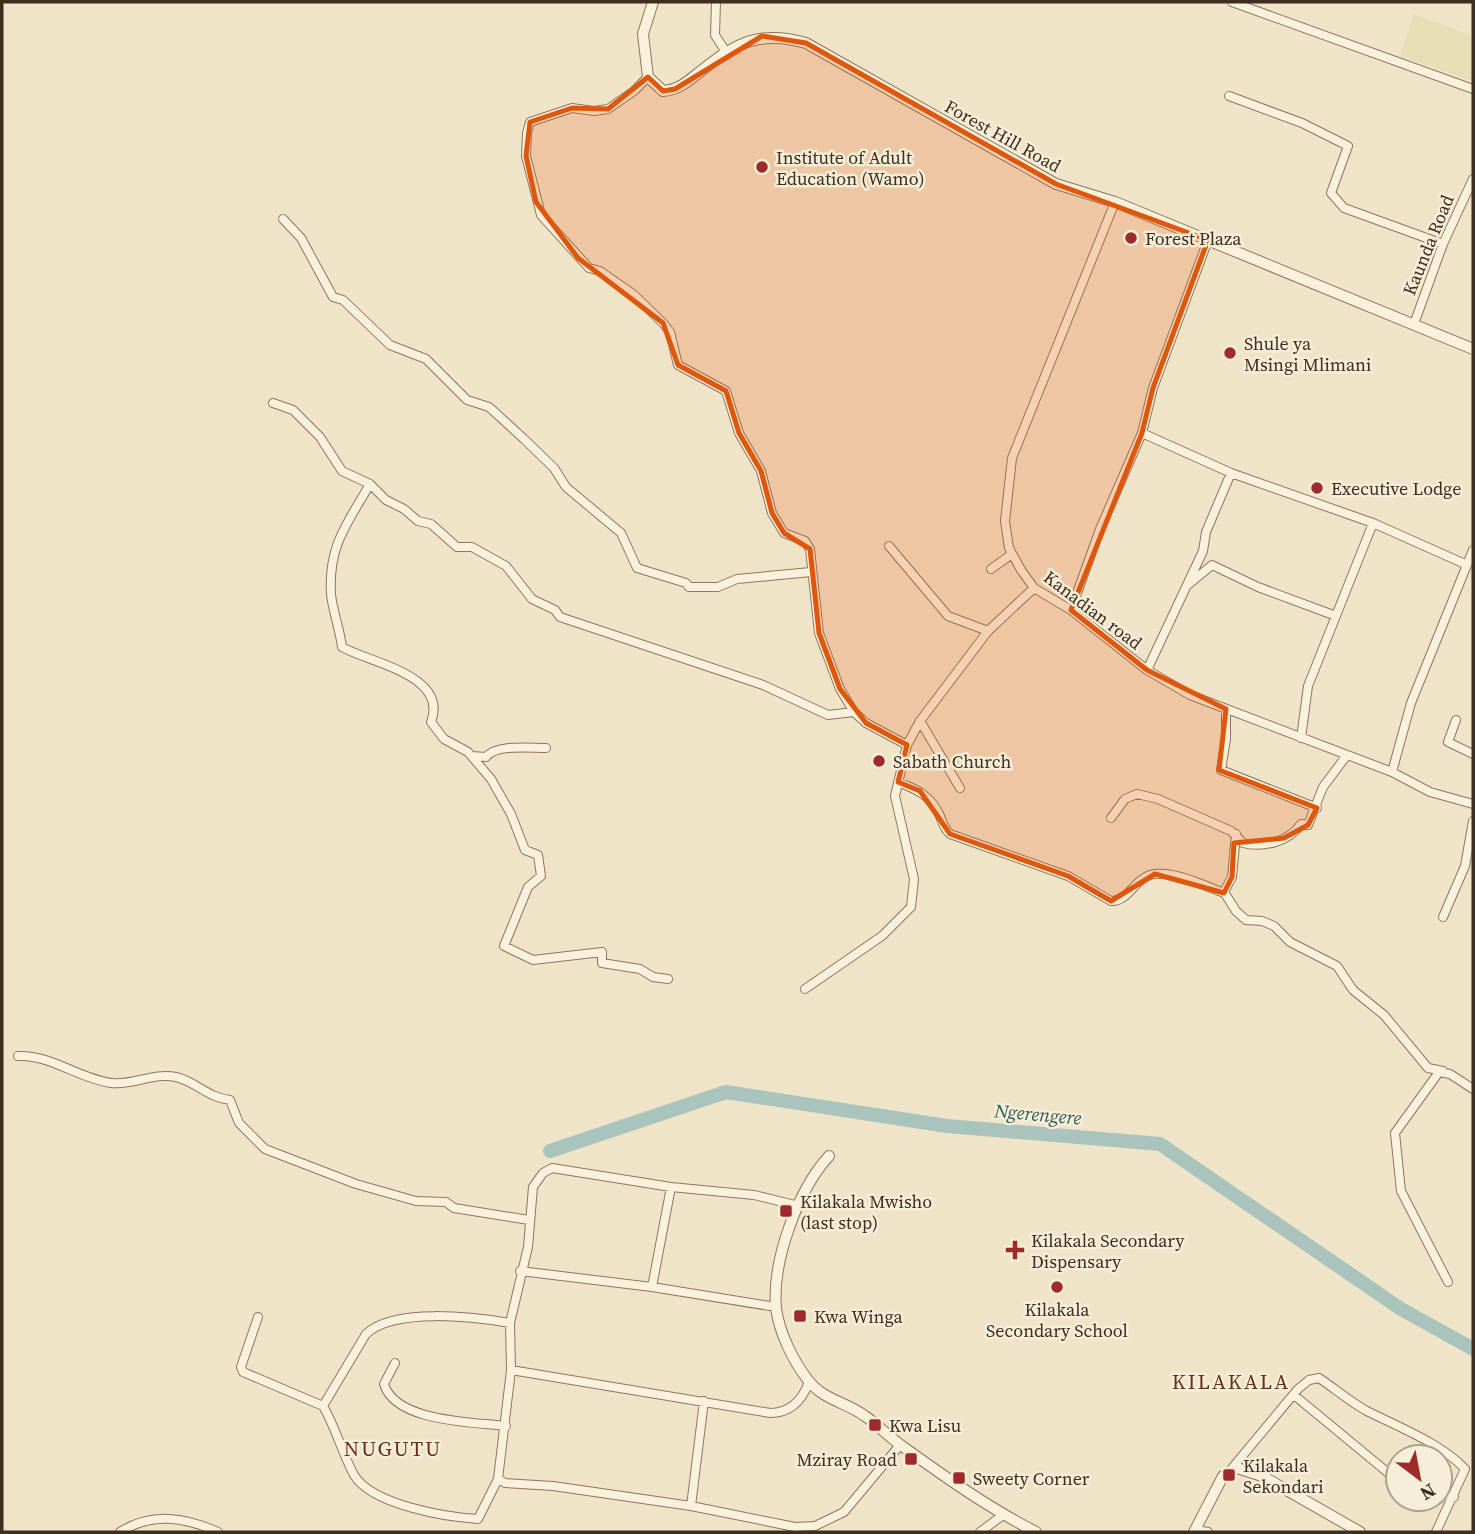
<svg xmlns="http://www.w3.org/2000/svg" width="1475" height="1534" font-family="'Source Serif 4',serif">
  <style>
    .farmland { fill: #e6deb5 }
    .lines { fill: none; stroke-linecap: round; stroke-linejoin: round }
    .river { stroke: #a9c4bc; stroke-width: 14 }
    .minor-casing { stroke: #8d765c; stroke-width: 10 }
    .tertiary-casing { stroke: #8d765c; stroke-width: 12 }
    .minor { stroke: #faf1dc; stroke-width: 8 }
    .tertiary { stroke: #faf1dc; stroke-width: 10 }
    .marked { fill: #df570d; fill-opacity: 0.2; stroke: #df570d; stroke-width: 5; stroke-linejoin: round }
    .poi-dot { fill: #9e2a2b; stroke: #f7eed8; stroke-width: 2.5 }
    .labels { text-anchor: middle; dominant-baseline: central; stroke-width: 5; stroke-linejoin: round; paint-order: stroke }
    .street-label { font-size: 18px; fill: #3d2e20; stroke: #f7eed8 }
    .poi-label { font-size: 18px; fill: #3d2e20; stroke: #f7eed8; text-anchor: start }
    .water-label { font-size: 19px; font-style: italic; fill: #2f5d5a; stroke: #f7eed8 }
    .quarter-label { font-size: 21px; letter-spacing: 2px; fill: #6b2e1e; stroke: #f7eed8 }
  </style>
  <rect width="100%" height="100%" fill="#f0e4c8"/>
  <path class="farmland" d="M1414,14L1473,36V81L1400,56Z"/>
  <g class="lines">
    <path class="river" d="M550,1151L726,1092L947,1126L1160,1144L1401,1309L1473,1349"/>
    <g class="minor-casing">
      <path id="minor" d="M716,2L715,35L724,49L723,55
        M1232,2L1473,89
        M648,77L634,91L608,109L594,111L572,108L530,122L527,133L526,156L541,215L589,268L600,271L633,294L663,323L670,332L678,365L726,391L739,433L761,471L772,513L784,533L805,541L810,549L819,633L840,689L854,712L866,723L907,745
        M1229,96L1302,123L1348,146L1331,193L1344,208L1443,244
        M1115,202L1012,458L1005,521L1009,548L1021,570L1034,588L1071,610L1147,670L1190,695L1392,772L1430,792L1473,804
        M283,219L301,238L333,297L343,300L390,345L426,359L467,400L489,407L524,439L554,468L566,487L621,533L637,568L686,583L689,587H718L737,579L811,572
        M1414,324L1443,244L1473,179
        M273,403L293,410L320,437L342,471L370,484L386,500L404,509L418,521L431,524L457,547H472L506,566L532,599L555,610L560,617L763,685L828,715L854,712
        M1142,433L1231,473L1373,523L1465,564
        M370,484C347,524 328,546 331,594C332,608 340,630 342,647C370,663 449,675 431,722L444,739L468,752L491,779L511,814L525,850L538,855L541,876L528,887L504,946L533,960L602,952V963L640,969L653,977L668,979
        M889,546L948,616L988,631
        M991,569L1012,554
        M1189,584L1212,565L1258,587L1336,616
        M1071,610L1100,529L1142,433L1153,388L1208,240
        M1147,670L1203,551L1206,532L1231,473
        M1226,709V739L1221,770L1317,808
        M1456,720L1448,742L1473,754
        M920,721L960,788
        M1301,738L1308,686L1373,523
        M472,756L486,757C496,744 529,748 546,748
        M1392,772L1411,703L1473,550
        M898,782C916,789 930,795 939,814C943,822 943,828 950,834L1068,876L1111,901C1128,902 1135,879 1150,875C1171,869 1205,886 1224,893
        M1111,818L1125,799L1137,794L1158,799L1231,831L1243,843C1263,848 1289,842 1301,824L1308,825L1323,787L1347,755
        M1236,834L1232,877L1224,892L1236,911L1246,920L1262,921L1274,926L1290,942L1337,966L1353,990L1384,1015L1428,1068L1443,1071
        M1443,917L1465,866L1473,821
        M805,989L882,936L911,907L914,879L895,796L907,745L920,721L988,631L1034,588
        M18,1056C49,1054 80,1079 111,1083C133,1086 153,1072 176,1077C197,1082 206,1097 230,1100L239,1123L265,1149L356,1184L416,1201L446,1202L454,1208L529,1220
        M799,1206L754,1195L671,1187L552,1168L543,1173L533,1187L528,1247L510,1323L511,1370L498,1479L505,1483L553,1486L691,1506L795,1527L815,1526L844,1512L900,1445
        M520,1271L652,1287L776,1307
        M1448,1282L1401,1191L1395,1133L1439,1072L1450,1074L1473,1089
        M652,1287L671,1187
        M258,1317L241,1367L243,1372L323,1406C336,1428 342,1453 354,1475C372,1505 446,1517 478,1519L498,1479
        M395,1363L384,1384C395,1422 473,1422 506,1426
        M511,1370L770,1413C790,1413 802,1401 809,1382
        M1294,1395L1398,1481
        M323,1406L366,1334C394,1307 474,1317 510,1323
        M1228,1473L1298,1389L1309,1380L1319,1378C1334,1388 1349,1401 1365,1410C1396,1426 1441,1443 1465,1469L1436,1532
        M1440,1494L1454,1497
        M691,1506L704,1401
        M1196,1530L1208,1532
        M120,1532C152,1512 185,1517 218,1532
        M980,1532L1003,1515"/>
    </g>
    <g class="tertiary-casing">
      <path id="tertiary" d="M653,2L643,34L648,77L663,91C679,90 688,81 701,71C736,42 761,30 806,43L1056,184L1115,202L1473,349
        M829,1156C798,1190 772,1260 776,1308C779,1332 793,1361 808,1380C823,1400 846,1402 865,1416C878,1425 889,1437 902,1446C945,1477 989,1508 1036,1532
        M1194,1532L1223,1476L1237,1468L1262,1476L1360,1532"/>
    </g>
    <use href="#minor" class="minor"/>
    <use href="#tertiary" class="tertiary"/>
  </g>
  <path class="marked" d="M762,36L806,43L1056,184L1208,240L1153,388L1142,433L1071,610L1147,670L1226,709L1219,770L1317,808L1308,825L1284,838L1234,843L1232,877L1224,893L1155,874L1111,901L1068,876L950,834L920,791L898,782L907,745L866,723L840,689L819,633L810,549L784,533L772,513L761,471L739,433L726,391L678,365L663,323L578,258L536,202L526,156L530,122L572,108L608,109L648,77L663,91L675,89Z"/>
  <g class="poi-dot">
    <circle cx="762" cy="167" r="7"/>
    <circle cx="1131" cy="238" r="7"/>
    <circle cx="1230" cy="353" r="7"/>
    <circle cx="1317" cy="488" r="7"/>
    <circle cx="879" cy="761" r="7"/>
    <rect x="779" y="1204" width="14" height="14" rx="3.5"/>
    <path d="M1011.5 1239.5h7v7h7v7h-7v7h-7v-7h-7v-7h7z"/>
    <circle cx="1057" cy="1287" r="7"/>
    <rect x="793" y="1309" width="14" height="14" rx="3.5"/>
    <rect x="868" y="1418" width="14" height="14" rx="3.5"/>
    <rect x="904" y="1452" width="14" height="14" rx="3.5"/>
    <rect x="1222" y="1468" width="14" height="14" rx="3.5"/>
    <rect x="952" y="1471" width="14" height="14" rx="3.5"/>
  </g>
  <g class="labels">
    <g class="street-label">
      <text transform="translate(1003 136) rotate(29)">Forest Hill Road</text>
      <text transform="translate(1428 245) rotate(-68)">Kaunda Road</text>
      <text transform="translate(1093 610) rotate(37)">Kanadian road</text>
    </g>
    <g class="poi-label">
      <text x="776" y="157">Institute of Adult<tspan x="776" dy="21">Education (Wamo)</tspan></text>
      <text x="1145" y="238">Forest Plaza</text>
      <text x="1244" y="343">Shule ya<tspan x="1244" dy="21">Msingi Mlimani</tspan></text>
      <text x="1331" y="488">Executive Lodge</text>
      <text x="893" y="761">Sabath Church</text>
      <text x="800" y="1201">Kilakala Mwisho<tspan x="800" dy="21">(last stop)</tspan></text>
      <text x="1031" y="1240">Kilakala Secondary<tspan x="1031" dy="21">Dispensary</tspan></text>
      <text x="1057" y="1309" text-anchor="middle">Kilakala<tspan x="1057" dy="21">Secondary School</tspan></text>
      <text x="814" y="1316">Kwa Winga</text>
      <text x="889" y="1425">Kwa Lisu</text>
      <text x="897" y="1459" text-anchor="end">Mziray Road</text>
      <text x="1243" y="1465">Kilakala<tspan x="1243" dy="21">Sekondari</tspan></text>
      <text x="973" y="1478">Sweety Corner</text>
    </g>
    <g class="water-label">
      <text transform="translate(1038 1114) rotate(5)">Ngerengere</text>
    </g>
    <g class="quarter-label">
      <text x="1231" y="1381">KILAKALA</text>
      <text x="393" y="1448">NUGUTU</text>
    </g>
  </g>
  <rect width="1475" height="1534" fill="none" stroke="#3d2e20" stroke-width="7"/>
  <g transform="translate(1419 1478) rotate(148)"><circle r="33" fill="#f7eed8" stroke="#ada18e" stroke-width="2"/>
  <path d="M0-5L12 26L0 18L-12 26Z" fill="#9e2a2b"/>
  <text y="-10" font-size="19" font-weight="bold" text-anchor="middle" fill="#3d2e20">N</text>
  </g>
</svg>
